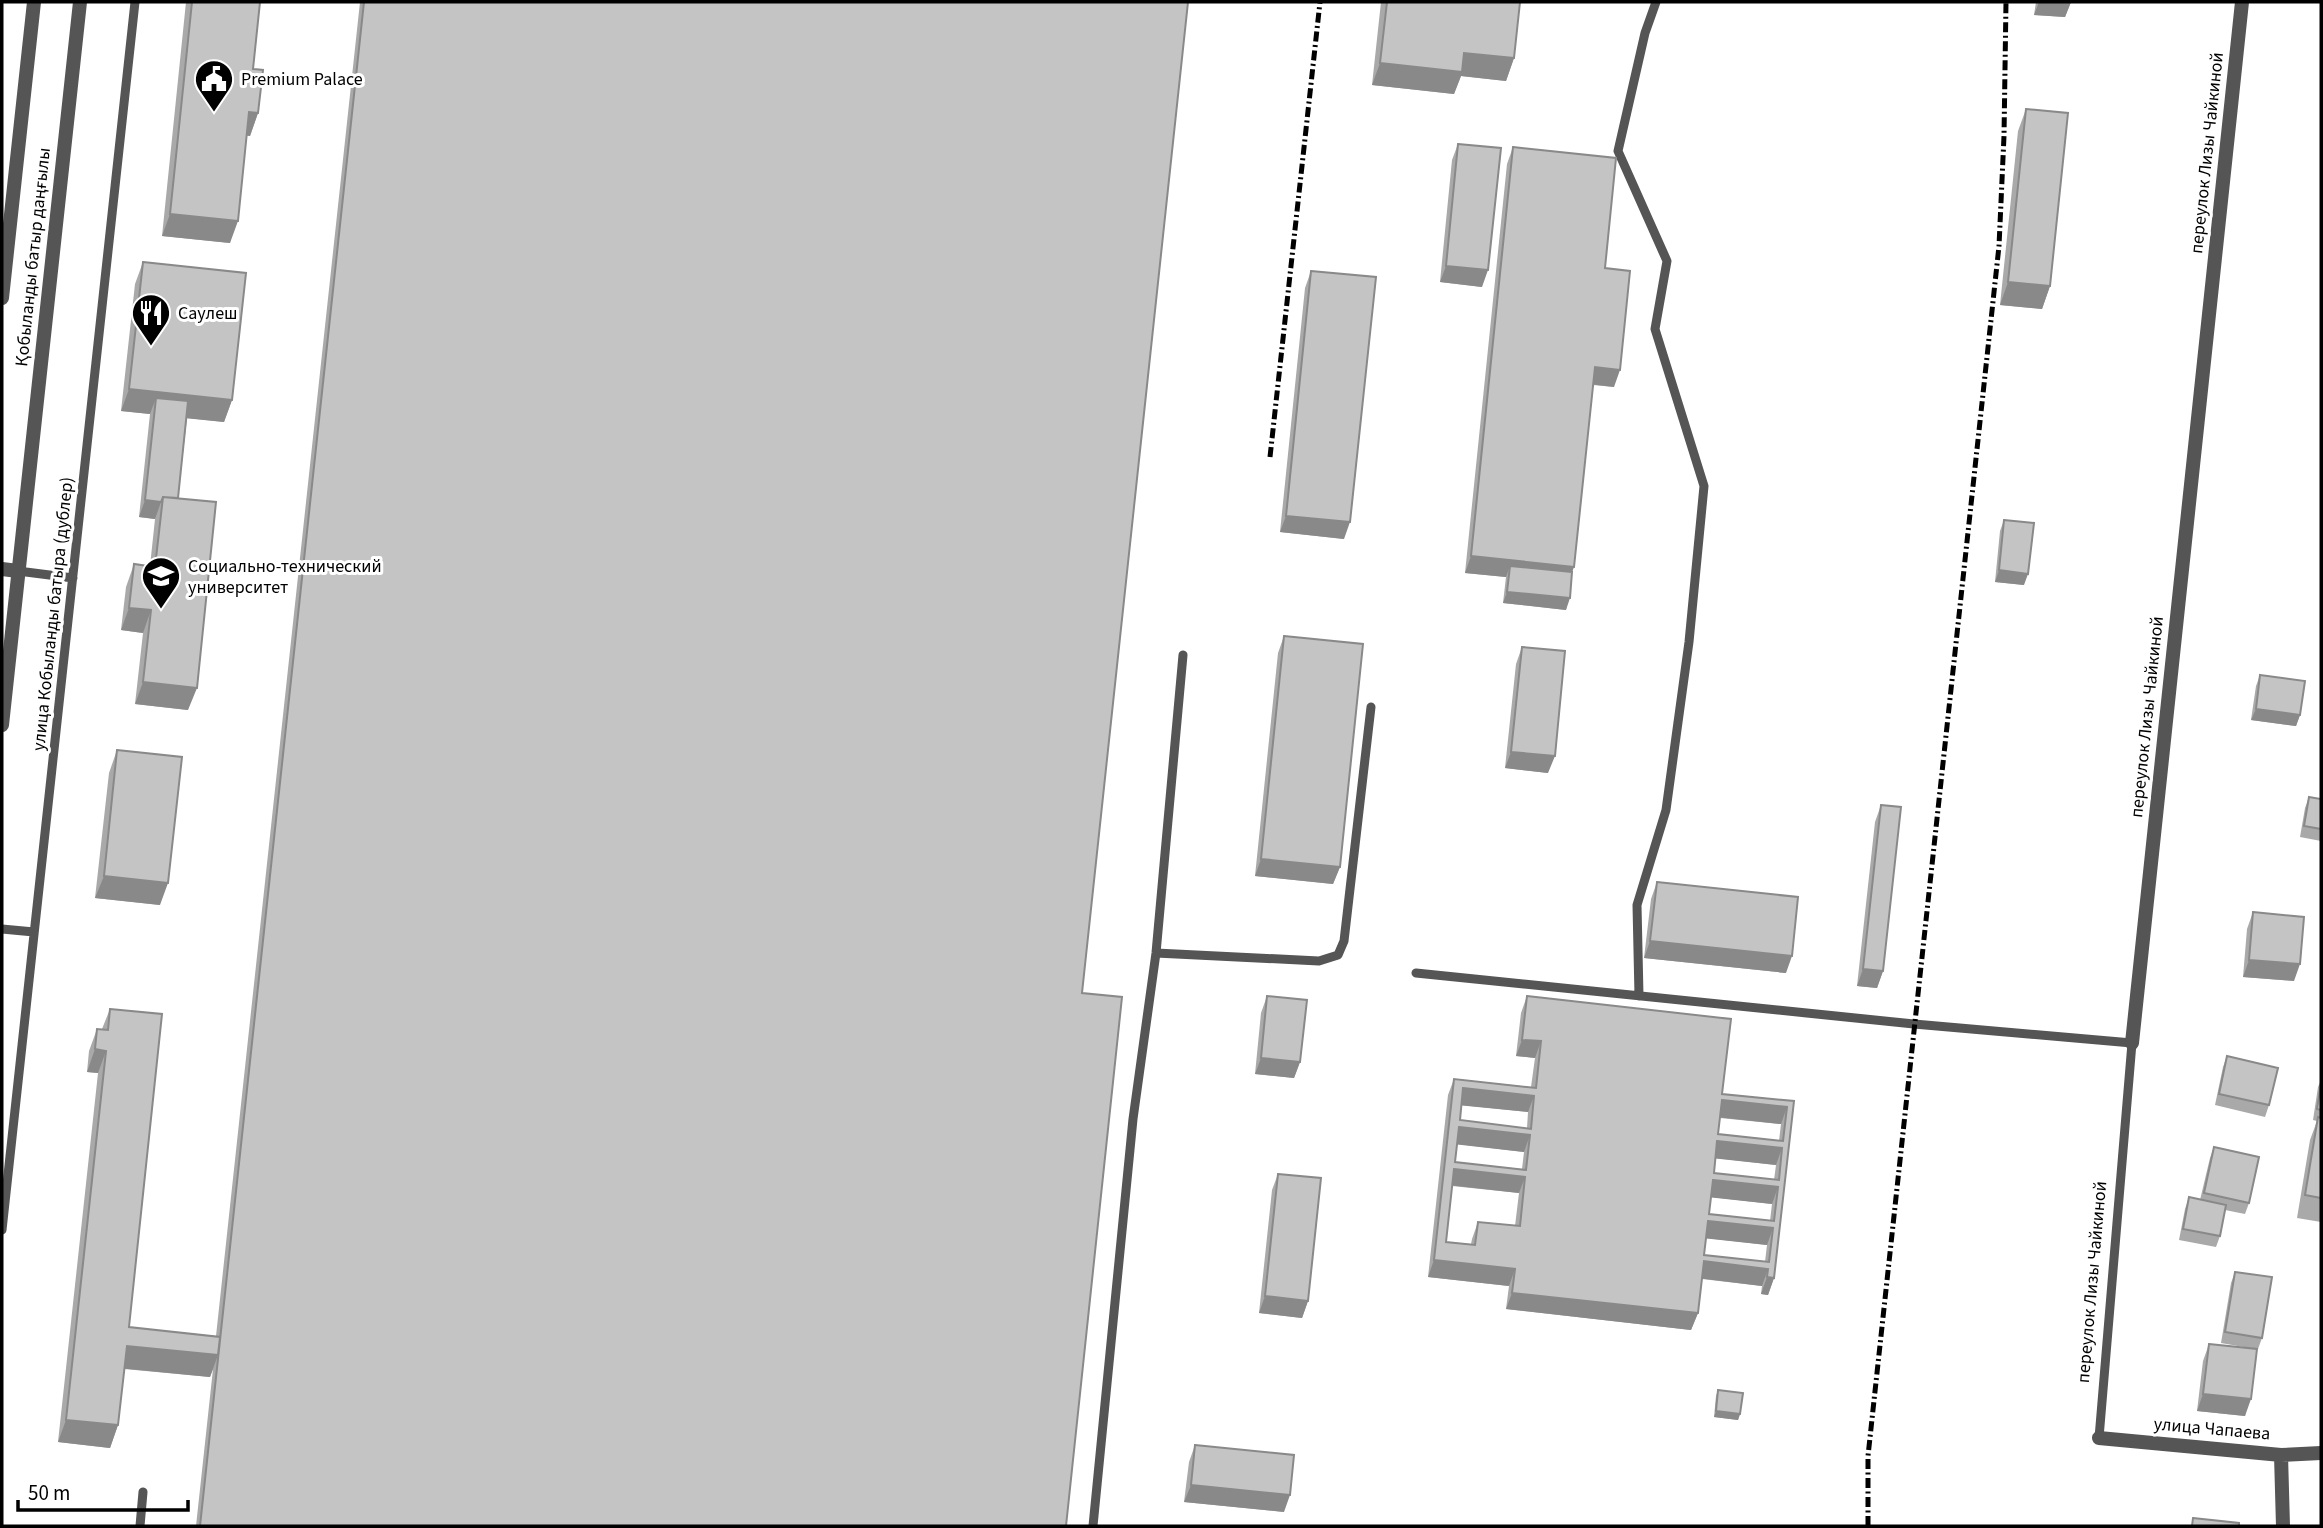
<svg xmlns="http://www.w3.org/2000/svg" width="2323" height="1528" font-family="'Source Sans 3',sans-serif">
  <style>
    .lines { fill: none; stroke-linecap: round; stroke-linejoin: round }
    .service { stroke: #555; stroke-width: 9 }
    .minor { stroke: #555; stroke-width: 14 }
    .tertiary { stroke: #555; stroke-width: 14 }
    .rail { stroke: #000; stroke-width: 5; stroke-dasharray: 10 3.5 2 3.5; stroke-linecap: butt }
    .wall { fill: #a9a9a9; fill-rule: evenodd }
    .shaded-wall { fill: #898989 }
    .building { fill: #c4c4c4; stroke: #898989; stroke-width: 2; fill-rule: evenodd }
    .labels { text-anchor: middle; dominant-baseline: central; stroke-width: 6; stroke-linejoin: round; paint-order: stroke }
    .poi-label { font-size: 18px; fill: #000; stroke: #fff; text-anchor: start }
    .street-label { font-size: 18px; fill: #000; stroke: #fff }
  </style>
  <rect width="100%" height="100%" fill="#fff"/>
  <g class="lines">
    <path class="service" d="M18,571L73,578
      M2,929L34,932
      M1156,953L1319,961L1338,955L1344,941L1371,707
      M1416,973L1914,1024L2132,1043L2099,1438
      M1639,996L1637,905L1666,810L1689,642L1704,486L1655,329L1667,261L1618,151L1645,33L1656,2
      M2,1230L135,2
      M140,1526L143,1492
      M1093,1526L1133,1119L1156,953L1183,655"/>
    <path class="minor" d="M2132,1043L2242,2
      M2099,1438L2281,1455L2321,1453
      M2281,1455L2283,1526"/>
    <path class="tertiary" d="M2,298L34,2
      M2,569L18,571
      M2,725L80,2"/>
    <path class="rail" d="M1270,457L1320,2
      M1868,1526V1456L1999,246L2004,136L2006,2"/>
  </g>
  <path class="wall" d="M186,2H260L253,69L258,113L250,136L246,135L230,243L162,236Z
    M360,2H1188L1082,993L1066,1526H196L213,1369L210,1377L124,1369L118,1425L110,1448L58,1442L98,1073L87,1072L89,1051L97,1029H102L110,1009L129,1327L216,1336Z
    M1381,2H1520L1514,58L1506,81L1461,76L1454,94L1372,85Z
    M2036,2H2071L2065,17L2034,15Z
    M2026,109L2050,286L2042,309L2000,305L2018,131Z
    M1458,144L1482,287L1440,282L1452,160Z
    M1513,147L1605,268L1614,387L1593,385L1572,572L1566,610L1503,603L1506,577L1465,573L1507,164Z
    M143,262L232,400L224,422L187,418L178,498L188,710L135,704L143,633L121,630L126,587L134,564L150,566L155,519L139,517L150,414L121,411L135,284Z
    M1311,271L1344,539L1280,532L1305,288Z
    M2004,520L2024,585L1995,582L2000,531Z
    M1284,636L1340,867L1333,884L1255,876L1278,653Z
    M1522,647L1548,773L1505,768L1516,664Z
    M2260,675L2300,715L2296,726L2251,720L2256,686Z
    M117,750L160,905L95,898L109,773Z
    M2309,797L2321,799V841L2300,837L2305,808Z
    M1881,805L1883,971L1877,988L1857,986L1875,822Z
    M1657,882L1786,973L1644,958L1651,899Z
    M2253,912L2294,981L2243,977L2247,929Z
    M1267,996L1300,1062L1294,1078L1255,1074L1261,1013Z
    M1527,996L1722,1094L1794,1101L1774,1278L1768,1295L1761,1294L1762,1286L1702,1279L1698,1313L1691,1330L1506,1309L1509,1286L1428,1277L1448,1095L1454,1079L1531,1087L1535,1058L1516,1056L1521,1013ZM1461,1105L1528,1112L1527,1128L1460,1120ZM1720,1118L1781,1124L1779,1141L1718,1134ZM1457,1144L1524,1152L1522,1169L1455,1162ZM1715,1158L1776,1165L1774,1180L1714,1173ZM1452,1186L1519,1193L1515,1226L1478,1222L1472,1239L1471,1244L1446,1242ZM1711,1197L1772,1204L1770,1221L1709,1214ZM1706,1238L1767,1245L1765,1262L1704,1255Z
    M2227,1056L2269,1105L2265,1117L2215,1105L2223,1067Z
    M2321,1080V1222L2297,1218L2310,1140L2317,1121L2313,1120L2318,1087Z
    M2214,1147L2249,1203L2245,1214L2225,1210L2220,1236L2216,1247L2179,1240L2185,1209L2189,1197L2200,1200L2210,1158Z
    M1278,1174L1308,1301L1302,1318L1259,1313L1272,1190Z
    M2235,1272L2262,1338L2258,1349H2257L2245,1416L2197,1411L2203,1361L2209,1344L2255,1349L2221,1343L2231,1283Z
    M1718,1390L1740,1414L1738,1420L1714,1417L1716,1396Z
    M1195,1445L1284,1512L1184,1502L1189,1462Z"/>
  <path class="shaded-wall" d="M2039,2H2071L2065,17L2034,15Z
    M1464,53L1514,58L1506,81L1461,76L1454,94L1372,85L1380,63Z
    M249,112L258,113L250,136L241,135Z
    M170,214L238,221L230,243L162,236Z
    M1446,266L1488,270L1482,287L1440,282Z
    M2008,282L2050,286L2042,309L2000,305Z
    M1595,367L1620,370L1614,387L1589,384Z
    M129,389L232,400L224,422L154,415L156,398L150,414L121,411Z
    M145,500L161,502L155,519L139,517Z
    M1286,516L1350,522L1344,539L1280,532Z
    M1471,556L1574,567L1568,584L1510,566L1506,577L1465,573Z
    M1999,570L2028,574L2024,585L1995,582Z
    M1507,592L1570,598L1566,610L1503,603Z
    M129,608L151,610L143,633L121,630Z
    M143,682L197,688L188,710L135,704Z
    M2256,709L2300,715L2296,726L2251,720Z
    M1511,752L1555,756L1548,773L1505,768Z
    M1261,859L1340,867L1333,884L1255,876Z
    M104,876L168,883L160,905L95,898Z
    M1650,941L1792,956L1786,973L1644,958Z
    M2249,960L2300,964L2294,981L2243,977Z
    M1863,969L1883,971L1877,988L1857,986Z
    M1522,1040L1541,1041L1535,1058L1516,1056Z
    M95,1049L106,1051L98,1073L87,1072Z
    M1261,1058L1300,1062L1294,1078L1255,1074Z
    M1463,1088L1534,1096L1528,1112L1457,1105Z
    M1722,1100L1787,1107L1781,1124L1716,1117Z
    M1459,1127L1530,1135L1524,1152L1453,1144Z
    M1717,1141L1782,1148L1776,1165L1711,1158Z
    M1454,1169L1525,1177L1519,1193L1448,1185Z
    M1713,1180L1778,1187L1772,1204L1707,1197Z
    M1708,1221L1773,1228L1767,1245L1702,1238Z
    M1434,1260L1515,1269L1509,1286L1428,1277Z
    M1704,1261L1768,1269L1762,1286L1697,1278Z
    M1767,1277L1774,1278L1768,1295L1761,1294Z
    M1512,1293L1698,1313L1691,1330L1506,1309Z
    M1265,1296L1308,1301L1302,1318L1259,1313Z
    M127,1346L218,1355L210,1377L118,1368Z
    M2203,1394L2251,1399L2245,1416L2197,1411Z
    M1716,1411L1740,1414L1738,1420L1714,1417Z
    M66,1420L118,1425L110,1448L58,1442Z
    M1191,1485L1290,1495L1284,1512L1184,1502Z"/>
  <path class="building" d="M192,2H260L253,69L263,70L258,113L249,112L238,221L170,214Z
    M364,2H1188L1082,993L1122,997L1066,1526H200Z
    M1387,2H1520L1514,58L1464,53L1462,72L1380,63Z
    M2026,109L2068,113L2050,286L2008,282Z
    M1458,144L1501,148L1488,270L1446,266Z
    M1513,147L1616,158L1605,268L1630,271L1620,370L1595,367L1574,567L1471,556Z
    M143,262L246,273L232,400L129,389Z
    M1311,271L1376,277L1350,522L1286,516Z
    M156,398L188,401L178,498L163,497L161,502L145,500Z
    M163,497L216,502L197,688L143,682L151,610L129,608L134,564L155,567Z
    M2004,520L2034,523L2028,574L1999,570Z
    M1510,566L1572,572L1570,598L1507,592Z
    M1284,636L1363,644L1340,867L1261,859Z
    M1522,647L1565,651L1555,756L1511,752Z
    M2260,675L2305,681L2300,715L2256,709Z
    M117,750L182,757L168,883L104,876Z
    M2309,797L2321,799V829L2304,826Z
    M1881,805L1901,807L1883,971L1863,969Z
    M1657,882L1798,897L1792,956L1650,941Z
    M2253,912L2304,917L2300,964L2249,960Z
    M1267,996L1307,1000L1300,1062L1261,1058Z
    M1527,996L1731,1019L1722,1094L1794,1101L1774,1278L1767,1277L1768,1269L1704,1261L1698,1313L1512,1293L1515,1269L1434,1260L1454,1079L1536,1088L1541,1041L1522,1040ZM1463,1088L1534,1096L1531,1129L1460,1120ZM1722,1100L1787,1107L1783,1141L1718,1134ZM1459,1127L1530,1135L1526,1170L1455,1162ZM1717,1141L1782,1148L1779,1180L1714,1173ZM1454,1169L1525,1177L1520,1226L1478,1222L1475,1245L1446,1242ZM1713,1180L1778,1187L1774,1221L1709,1214ZM1708,1221L1773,1228L1769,1262L1704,1255Z
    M110,1009L162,1014L129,1327L220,1337L218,1355L127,1346L118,1425L66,1420L106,1051L95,1049L97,1029L108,1030Z
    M2227,1056L2278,1068L2269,1105L2219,1094Z
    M2321,1084V1110L2317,1109Z
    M2318,1117L2321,1118V1198L2305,1195Z
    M2214,1147L2259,1157L2249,1203L2204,1193Z
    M1278,1174L1321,1178L1308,1301L1265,1296Z
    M2189,1197L2226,1205L2220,1236L2183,1229Z
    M2235,1272L2272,1277L2262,1338L2225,1332Z
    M2209,1344L2257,1349L2251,1399L2203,1394Z
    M1718,1390L1743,1393L1740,1414L1716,1411Z
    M1195,1445L1294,1455L1290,1495L1191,1485Z
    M2193,1518L2239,1523V1526H2192Z"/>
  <defs>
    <g id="civic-pin" transform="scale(2.0125)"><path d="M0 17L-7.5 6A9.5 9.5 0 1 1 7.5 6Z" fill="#000" stroke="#fff"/><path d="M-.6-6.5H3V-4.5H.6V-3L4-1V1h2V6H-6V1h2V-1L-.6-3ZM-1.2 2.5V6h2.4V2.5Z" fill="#fff"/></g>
    <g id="restaurant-pin" transform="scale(2.0125)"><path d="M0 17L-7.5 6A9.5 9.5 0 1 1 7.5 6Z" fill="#000" stroke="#fff"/><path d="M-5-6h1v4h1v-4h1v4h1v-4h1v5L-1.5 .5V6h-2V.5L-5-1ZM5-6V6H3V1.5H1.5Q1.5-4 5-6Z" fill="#fff"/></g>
    <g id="university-pin" transform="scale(2.0125)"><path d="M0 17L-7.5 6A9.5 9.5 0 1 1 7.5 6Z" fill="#000" stroke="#fff"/><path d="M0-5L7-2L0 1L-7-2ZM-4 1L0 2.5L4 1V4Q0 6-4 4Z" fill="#fff"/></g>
  </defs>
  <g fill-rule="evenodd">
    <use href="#civic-pin" x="214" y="79"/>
    <use href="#restaurant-pin" x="151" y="313"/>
    <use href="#university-pin" x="161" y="576"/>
  </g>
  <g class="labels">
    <g class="poi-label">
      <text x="241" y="79">Premium Palace</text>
      <text x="178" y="313">Саулеш</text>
      <text x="188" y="566">Социально-технический<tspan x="188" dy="21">университет</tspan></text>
    </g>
    <g class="street-label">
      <text transform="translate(2207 153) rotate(-84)">переулок Лизы Чайкиной</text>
      <text transform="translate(33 257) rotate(-84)">Қобыланды батыр даңғылы</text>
      <text transform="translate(53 614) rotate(-84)">улица Кобыланды батыра (дублер)</text>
      <text transform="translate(2147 717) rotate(-84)">переулок Лизы Чайкиной</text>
      <text transform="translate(2092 1282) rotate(-85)">переулок Лизы Чайкиной</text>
      <text transform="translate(2212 1429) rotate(5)">улица Чапаева</text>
    </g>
  </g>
  <rect width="2323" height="1528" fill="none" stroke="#000000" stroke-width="7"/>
  <path d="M18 1500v10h170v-10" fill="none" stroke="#000000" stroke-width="3.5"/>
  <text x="28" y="1500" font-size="21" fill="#000000" stroke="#ffffff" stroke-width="5" paint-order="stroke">50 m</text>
</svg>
